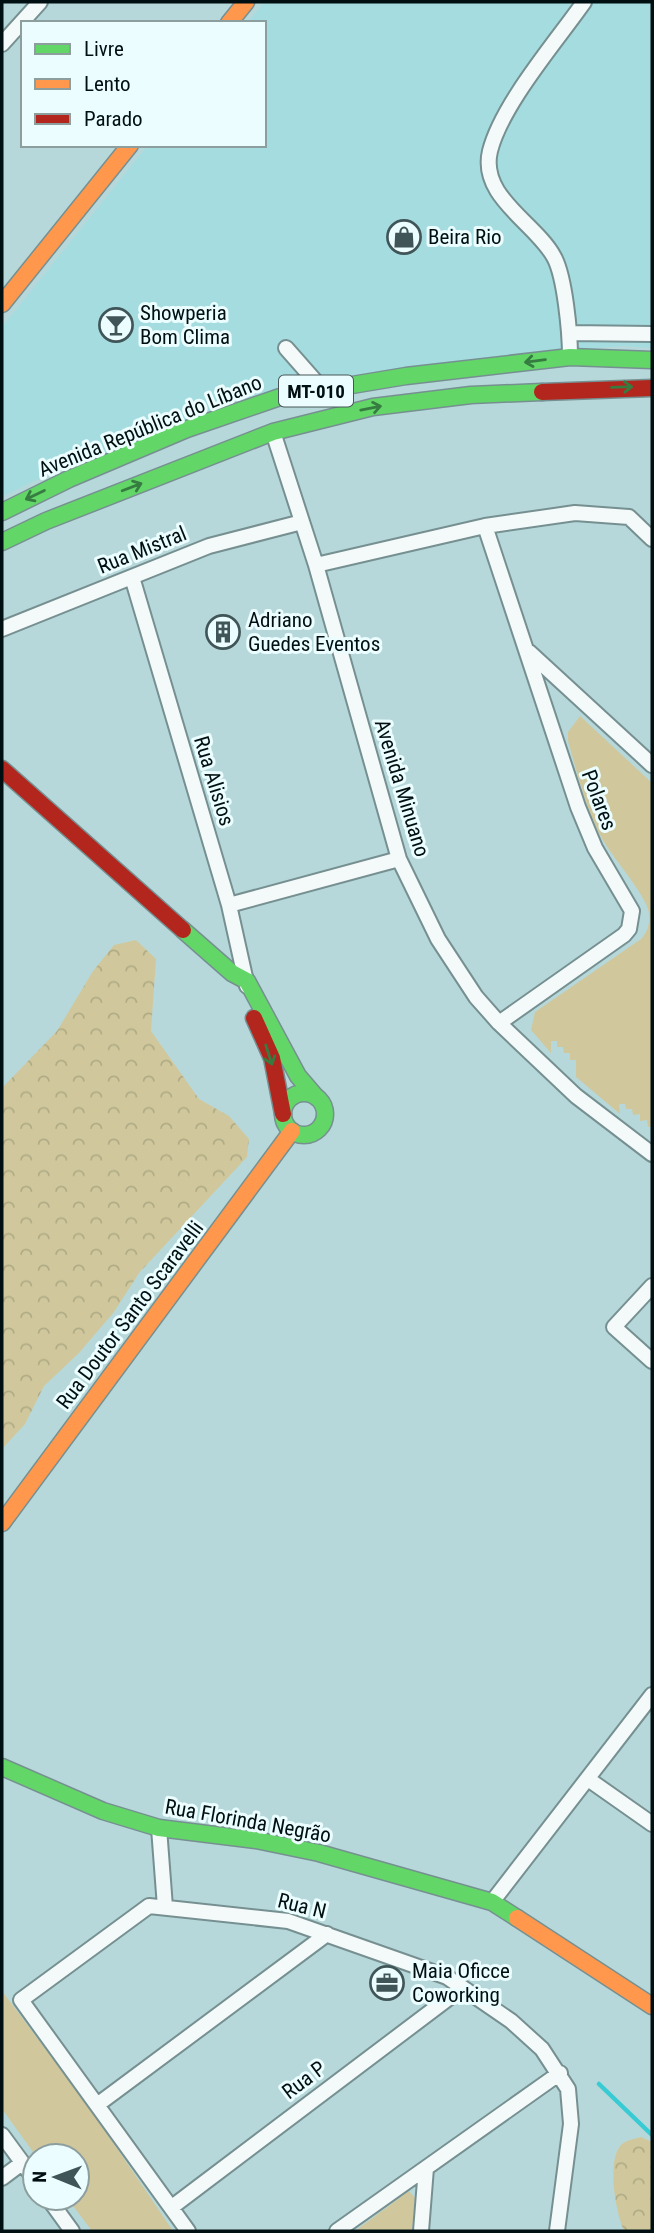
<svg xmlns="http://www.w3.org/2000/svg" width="654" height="2233" font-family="'Roboto Condensed',sans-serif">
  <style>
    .built { fill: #a5dce0 }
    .forest { fill: url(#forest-crowns) }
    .park { fill: #d0c89c }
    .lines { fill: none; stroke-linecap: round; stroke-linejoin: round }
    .stream { stroke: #38cbd3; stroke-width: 4.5 }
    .street-casing { stroke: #769091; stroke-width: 18 }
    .fast-casing { stroke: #769091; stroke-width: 19 }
    .slow-casing { stroke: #769091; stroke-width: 19 }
    .jam-casing { stroke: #769091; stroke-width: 19 }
    .street { stroke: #f4f9f9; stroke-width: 14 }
    .fast { stroke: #63d668; stroke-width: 16 }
    .slow { stroke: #ff974d; stroke-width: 16 }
    .jam { stroke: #b3261e; stroke-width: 16 }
    .oneway { stroke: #367c41 }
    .labels { text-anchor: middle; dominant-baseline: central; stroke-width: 6; stroke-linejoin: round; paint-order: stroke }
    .shield { fill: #ebfdfe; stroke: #465658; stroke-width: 2 }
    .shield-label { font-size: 19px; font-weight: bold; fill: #000f11 }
    .poi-label { font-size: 21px; fill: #000f11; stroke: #ebfdfe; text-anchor: start }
    .street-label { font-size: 21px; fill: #000f11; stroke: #ebfdfe }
  </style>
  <defs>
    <pattern id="forest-crowns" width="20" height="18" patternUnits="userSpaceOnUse" patternTransform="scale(1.75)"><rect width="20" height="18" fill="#d0c89c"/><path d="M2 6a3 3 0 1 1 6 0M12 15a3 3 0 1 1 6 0" fill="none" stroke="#b1ab85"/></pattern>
  </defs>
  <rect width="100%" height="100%" fill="#b7d8da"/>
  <path class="built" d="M264,2H652V348L623,346L551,352L386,371L234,400L134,443L65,466L2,497V327L148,145H264V23H247Z"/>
  <path class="forest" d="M136,940L156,959L151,1031L199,1099L229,1116L249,1139L247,1157L139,1273L114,1312L79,1353L44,1386L25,1424L2,1449V1088L57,1031L93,971L114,945Z
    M641,2137L652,2142V2231H624C616,2213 606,2162 621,2145C626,2140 634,2139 641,2137Z"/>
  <path class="park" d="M580,716L652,783V1126L648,1127L647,1120L640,1121V1114L633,1115L632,1109H626L625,1104H619L620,1114L576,1077V1060H570V1053H564L563,1047H557V1041H551V1053L531,1030L535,1012L641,939C649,931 651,919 648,909C642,890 611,856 600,835C585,806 577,772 568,741V732Z
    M2,1991L91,2110L173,2231H92L67,2198H77V2156H36L2,2109Z
    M409,2191L415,2198L412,2231H355Z"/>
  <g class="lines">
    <path class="stream" d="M599,2084L652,2135"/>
    <g class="street-casing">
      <path id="street" d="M2,44L40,2
        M570,333L652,334
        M286,348L323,390
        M570,357C570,333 565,277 554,257C536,223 479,197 490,151C502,104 556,42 584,2
        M273,432L316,565L399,859L438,939L476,997L499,1023L576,1096L652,1154
        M485,526L578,807L595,848L632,911L629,929L624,935L499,1023
        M316,565L485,526L575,513L629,517L652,539
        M132,577L229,905L247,986
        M2,629L209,546L302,522
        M529,652L652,765
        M229,905L399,859
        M652,1286L614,1327L652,1361
        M588,1779L652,1824
        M159,1828L165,1907
        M492,1902L652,1695
        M97,2105L327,1934
        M2,2135L35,2180
        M2,2178L22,2163
        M48,2198L72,2231
        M172,2207L462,1988
        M188,2231L21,2000L149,1906L288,1921L447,1977L511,2021L542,2049L568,2089L571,2124L557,2231
        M337,2231L560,2073
        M421,2231L426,2168"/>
    </g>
    <g class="fast-casing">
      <path id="fast" d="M2,512L69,479L187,429L280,397L406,376L570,357L652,360
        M2,542L46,521L273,432L373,407L471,395L542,392
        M183,930L232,973L247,981L298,1076L316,1097
        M283 1114a21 21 0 1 1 42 0a21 21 0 1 1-42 0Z
        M2,1767L103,1811L159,1828L256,1840L319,1853L492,1902L517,1918"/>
    </g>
    <g class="slow-casing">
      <path id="slow" d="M229,23L246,2
        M2,304L130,145
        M2,1523L292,1131
        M517,1918L652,2006"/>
    </g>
    <g class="jam-casing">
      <path id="jam" d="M542,392L652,388
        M2,769L183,930
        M254,1018L272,1058L283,1114"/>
    </g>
    <use href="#street" class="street"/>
    <use href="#fast" class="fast"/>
    <use href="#slow" class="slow"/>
    <use href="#jam" class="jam"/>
  </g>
  <defs><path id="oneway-shaft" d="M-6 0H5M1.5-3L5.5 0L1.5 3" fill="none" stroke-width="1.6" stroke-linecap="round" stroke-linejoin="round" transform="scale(1.75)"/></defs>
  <g class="oneway">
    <use href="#oneway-shaft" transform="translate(535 361) rotate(173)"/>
    <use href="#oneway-shaft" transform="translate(622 387) rotate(-2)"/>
    <use href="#oneway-shaft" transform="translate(371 408) rotate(-11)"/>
    <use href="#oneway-shaft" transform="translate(132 487) rotate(-21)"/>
    <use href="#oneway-shaft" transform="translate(35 495) rotate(154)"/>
    <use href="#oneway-shaft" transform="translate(269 1055) rotate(72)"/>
  </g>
  <defs>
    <g id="shop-ring" transform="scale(1.75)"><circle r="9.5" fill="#ebfdfe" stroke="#405557" stroke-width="1.5"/><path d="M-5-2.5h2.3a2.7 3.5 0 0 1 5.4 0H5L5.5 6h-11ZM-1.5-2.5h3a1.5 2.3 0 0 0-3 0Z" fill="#405557"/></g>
    <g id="bar-ring" transform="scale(1.75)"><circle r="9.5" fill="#ebfdfe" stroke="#405557" stroke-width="1.5"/><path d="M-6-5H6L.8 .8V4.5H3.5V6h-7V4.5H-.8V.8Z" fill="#405557"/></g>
    <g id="building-ring" transform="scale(1.75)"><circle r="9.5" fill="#ebfdfe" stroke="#405557" stroke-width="1.5"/><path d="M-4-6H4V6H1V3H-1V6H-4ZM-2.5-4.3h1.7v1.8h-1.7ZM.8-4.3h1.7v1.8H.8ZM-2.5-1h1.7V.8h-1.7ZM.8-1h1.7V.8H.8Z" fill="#405557"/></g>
    <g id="office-ring" transform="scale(1.75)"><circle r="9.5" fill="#ebfdfe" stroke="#405557" stroke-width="1.5"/><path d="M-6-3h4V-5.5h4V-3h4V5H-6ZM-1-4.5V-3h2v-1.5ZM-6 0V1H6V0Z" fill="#405557"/></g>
  </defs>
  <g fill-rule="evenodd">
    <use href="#shop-ring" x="404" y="237"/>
    <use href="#bar-ring" x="116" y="325"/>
    <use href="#building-ring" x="223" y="632"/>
    <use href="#office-ring" x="387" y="1983"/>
  </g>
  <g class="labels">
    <rect class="shield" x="279" y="375.5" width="74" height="31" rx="5"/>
    <g class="shield-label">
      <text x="316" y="391">MT-010</text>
    </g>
    <g class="poi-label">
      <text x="428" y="237">Beira Rio</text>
      <text x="140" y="313">Showperia<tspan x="140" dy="24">Bom Clima</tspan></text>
      <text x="248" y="620">Adriano<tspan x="248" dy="24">Guedes Eventos</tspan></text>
      <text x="412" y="1971">Maia Oficce<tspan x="412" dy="24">Coworking</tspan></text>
    </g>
    <g class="street-label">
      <text transform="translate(150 426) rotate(-22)">Avenida República do Líbano</text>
      <text transform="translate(142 550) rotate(-22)">Rua Mistral</text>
      <text transform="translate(214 781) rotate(73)">Rua Alisios</text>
      <text transform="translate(402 788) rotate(73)">Avenida Minuano</text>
      <text transform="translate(599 800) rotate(69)">Polares</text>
      <text transform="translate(130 1315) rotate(-53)">Rua Doutor Santo Scaravelli</text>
      <text transform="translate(248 1821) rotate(10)">Rua Florinda Negrão</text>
      <text transform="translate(302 1906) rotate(14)">Rua N</text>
      <text transform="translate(304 2080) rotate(-37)">Rua P</text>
    </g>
  </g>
  <rect width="654" height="2233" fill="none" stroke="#000f11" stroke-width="7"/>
  <rect x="21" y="21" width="245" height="126" fill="#ebfdfe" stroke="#8d9e9f" stroke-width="2"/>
  <rect x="35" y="44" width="35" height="10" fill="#63d668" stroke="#8d9e9f" stroke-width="2"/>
  <text x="84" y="56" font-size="21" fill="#000f11">Livre</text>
  <rect x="35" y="79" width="35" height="10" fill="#ff974d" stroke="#8d9e9f" stroke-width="2"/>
  <text x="84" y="91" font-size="21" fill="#000f11">Lento</text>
  <rect x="35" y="114" width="35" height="10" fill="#b3261e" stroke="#8d9e9f" stroke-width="2"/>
  <text x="84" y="126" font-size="21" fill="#000f11">Parado</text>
  <g transform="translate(56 2177) rotate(271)"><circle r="33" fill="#ebfdfe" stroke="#8d9e9f" stroke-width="2"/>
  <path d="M0-5L12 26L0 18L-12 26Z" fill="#405557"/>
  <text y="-10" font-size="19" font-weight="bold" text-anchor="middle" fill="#000f11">N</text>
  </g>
</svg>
